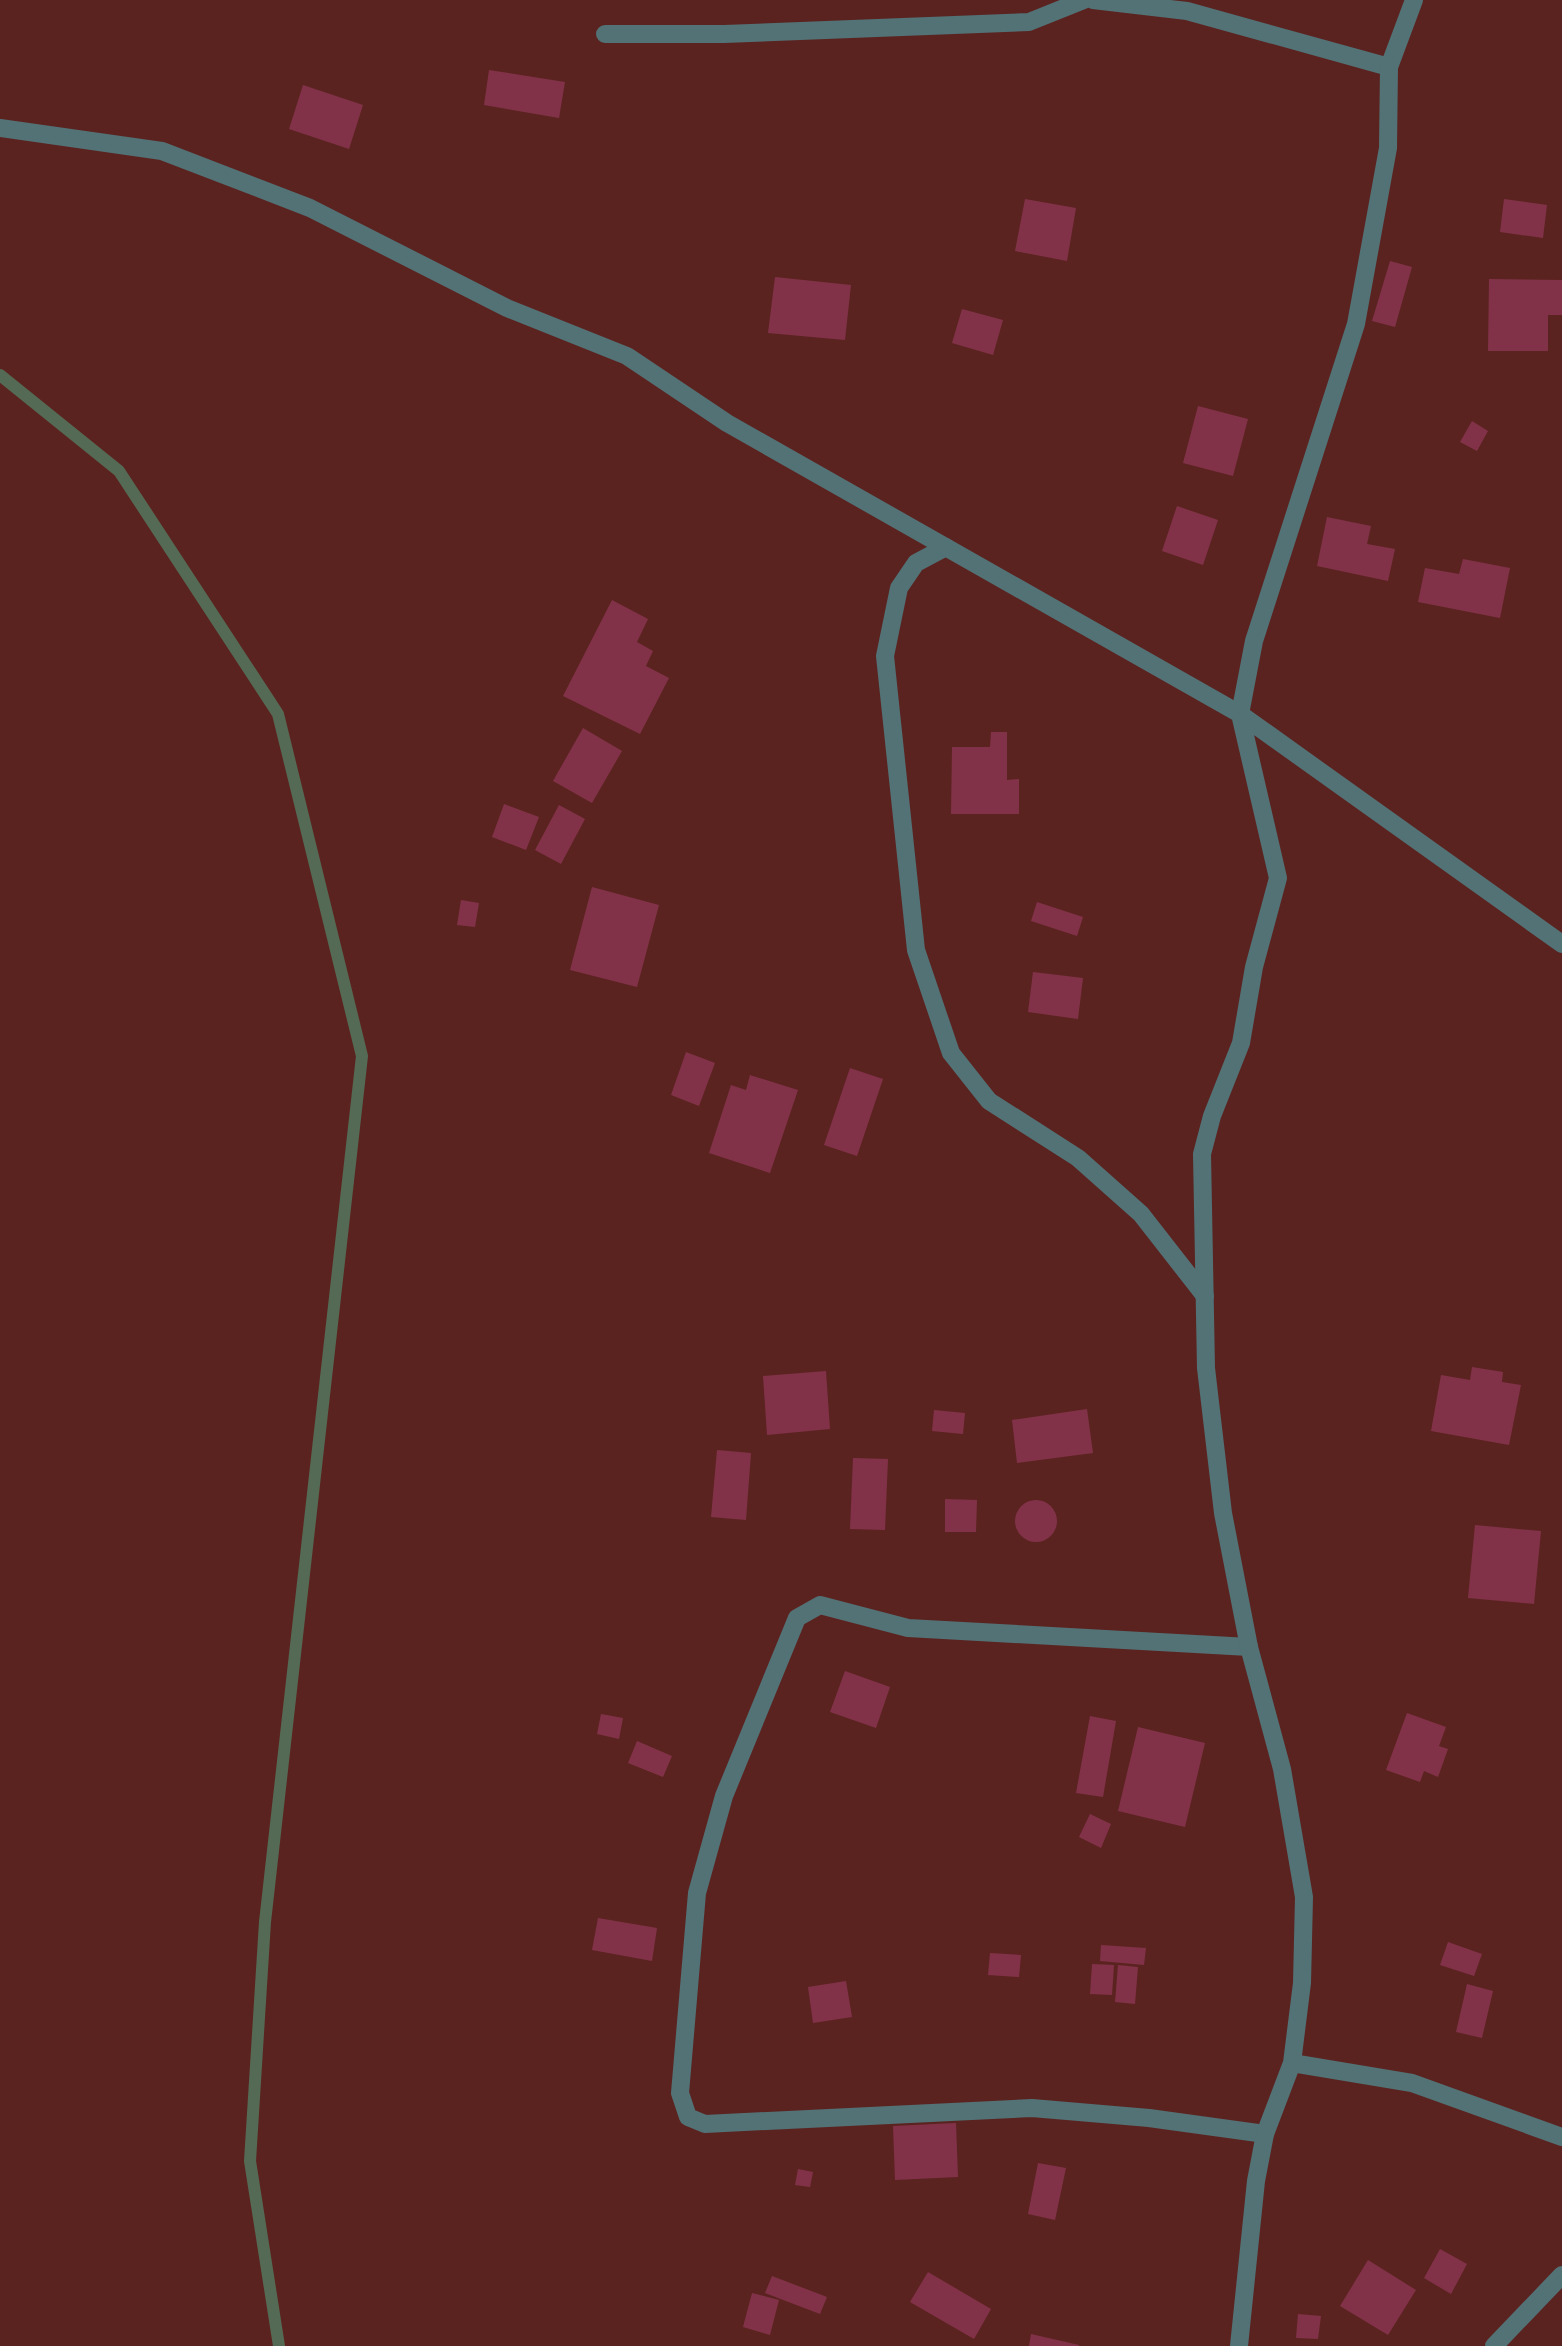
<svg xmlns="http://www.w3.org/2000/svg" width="1562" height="2346" font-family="Mulish,sans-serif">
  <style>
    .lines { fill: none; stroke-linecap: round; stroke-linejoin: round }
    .stream { stroke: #546a54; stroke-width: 12 }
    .building { fill: #823248 }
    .lane { stroke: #527276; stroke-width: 18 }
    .street { stroke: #527276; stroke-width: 18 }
  </style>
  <rect width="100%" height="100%" fill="#5b2320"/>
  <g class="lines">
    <path class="stream" d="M0,375L119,471L278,714L362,1056L265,1922L250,2161L279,2346"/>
  </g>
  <path class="building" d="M489,70L565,82L559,118L484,105Z
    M303,85L363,105L349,149L289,129Z
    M1025,199L1076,208L1067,261L1015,251Z
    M1504,199L1547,205L1543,238L1500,232Z
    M1390,261L1412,267L1395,327L1372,321Z
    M775,277L851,285L845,340L768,333Z
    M1489,279L1562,280V315H1548V351H1488Z
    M962,309L1003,320L993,355L952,343Z
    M1198,406L1248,419L1233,476L1183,463Z
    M1472,421L1488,431L1477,451L1460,442Z
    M1177,506L1218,520L1203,565L1162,551Z
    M1327,517L1371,526L1367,544L1395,549L1388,581L1317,566Z
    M1463,559L1510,568L1500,618L1418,602L1425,568L1459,574Z
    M612,600L648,619L637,642L653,651L646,666L669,678L640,734L563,696Z
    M583,728L622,751L592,803L553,781Z
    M991,732H1007V780L1019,779V814H951L952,747H990Z
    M504,804L539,817L526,850L492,837Z
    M559,805L585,819L561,864L535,850Z
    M592,887L659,905L637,987L570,970Z
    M461,900L479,903L475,927L457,925Z
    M1037,902L1083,917L1077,936L1031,921Z
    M1033,972L1083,978L1078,1019L1028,1012Z
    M686,1052L715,1063L699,1106L671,1095Z
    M850,1068L883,1079L857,1156L824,1145Z
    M750,1075L798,1090L770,1173L709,1153L731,1085L746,1090Z
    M1472,1367L1503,1372L1502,1382L1521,1385L1509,1445L1431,1431L1441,1375L1470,1380Z
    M826,1371L830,1429L767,1435L763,1376Z
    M1087,1409L1093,1453L1017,1463L1012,1420Z
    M934,1410L965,1413L963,1434L932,1431Z
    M717,1450L751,1453L746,1520L711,1517Z
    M853,1458L888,1459L885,1530L850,1529Z
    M945,1499L977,1500L976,1532H945Z
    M1015 1521a21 21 0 1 1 42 0a21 21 0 1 1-42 0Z
    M1475,1525L1541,1531L1534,1604L1468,1598Z
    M845,1671L890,1687L876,1728L830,1712Z
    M1407,1713L1446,1727L1439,1746L1448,1749L1438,1777L1424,1771L1420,1782L1386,1770Z
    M601,1714L623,1718L619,1739L597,1734Z
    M1090,1716L1116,1721L1103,1797L1076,1793Z
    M1138,1727L1205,1743L1185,1827L1118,1811Z
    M637,1741L672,1756L663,1777L628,1763Z
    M1090,1814L1111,1824L1101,1848L1079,1837Z
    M598,1918L657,1928L652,1961L592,1950Z
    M1448,1942L1482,1954L1474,1976L1440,1965Z
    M1101,1945L1146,1948L1144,1965L1100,1961Z
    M990,1953L1021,1955L1019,1977L988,1975Z
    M1092,1964L1114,1965L1112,1995L1090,1994Z
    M1118,1965L1138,1967L1135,2004L1115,2002Z
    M846,1981L852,2017L813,2023L808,1987Z
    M1467,1984L1493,1991L1482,2038L1456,2032Z
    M956,2123L958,2177L895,2180L893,2126Z
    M1038,2163L1066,2168L1055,2220L1028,2214Z
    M798,2169L813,2172L810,2187L795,2185Z
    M1440,2249L1467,2264L1451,2294L1424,2278Z
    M1368,2260L1416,2290L1388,2335L1340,2306Z
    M928,2272L991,2309L974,2339L910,2302Z
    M772,2276L827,2297L820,2314L765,2293Z
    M752,2293L779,2300L770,2335L743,2327Z
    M1298,2314L1321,2316L1318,2339L1296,2338Z
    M1031,2334L1079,2345V2346H1029Z"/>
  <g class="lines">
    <path class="lane" d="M1093,0L1187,11L1389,67
      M605,34H724L1029,22L1084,0
      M946,547L916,563L899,588L885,656L916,950L951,1053L989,1101L1078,1158L1141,1214L1205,1296
      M1249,1647L908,1628L820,1605L797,1618L724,1796L697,1893L680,2093L688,2117L705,2124L1032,2108L1149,2118L1265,2134"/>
    <path class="street" d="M0,128L162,151L310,208L507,308L627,356L727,423L1240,714L1562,944
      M1292,2063L1412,2083L1562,2137
      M1239,2346L1256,2181L1265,2134L1292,2063L1302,1983L1304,1897L1282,1769L1249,1647L1223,1513L1206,1368L1202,1154L1212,1116L1241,1043L1254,967L1278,878L1240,714L1254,641L1356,324L1388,148L1389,67L1414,0
      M1494,2346L1562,2275"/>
  </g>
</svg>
